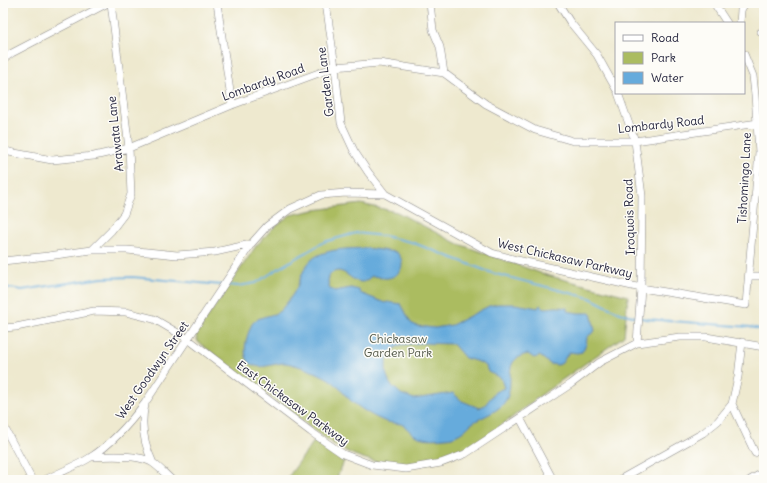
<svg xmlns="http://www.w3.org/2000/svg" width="767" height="483" font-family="Delius,sans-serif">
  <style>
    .green { fill: #abbc60; stroke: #666f4e }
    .water { fill: #66abdc; stroke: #44668c; fill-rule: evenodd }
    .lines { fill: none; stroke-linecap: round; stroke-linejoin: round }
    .stream { stroke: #66abdc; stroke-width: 2 }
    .minor-casing { stroke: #888685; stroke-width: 8 }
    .minor { stroke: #fff; stroke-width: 7 }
    .labels { text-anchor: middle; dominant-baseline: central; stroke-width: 3; stroke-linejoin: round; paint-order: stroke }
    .street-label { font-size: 12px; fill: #22223b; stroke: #fdfcf7 }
    .park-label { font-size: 12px; fill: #525848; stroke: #fdfcf7 }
  </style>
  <rect width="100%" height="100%" fill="#fdfcf7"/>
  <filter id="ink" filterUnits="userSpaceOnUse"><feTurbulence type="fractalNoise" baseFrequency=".025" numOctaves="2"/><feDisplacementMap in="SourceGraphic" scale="8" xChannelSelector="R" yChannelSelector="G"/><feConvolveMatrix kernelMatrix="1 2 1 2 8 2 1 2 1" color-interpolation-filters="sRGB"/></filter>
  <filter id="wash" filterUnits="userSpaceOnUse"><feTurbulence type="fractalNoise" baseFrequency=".012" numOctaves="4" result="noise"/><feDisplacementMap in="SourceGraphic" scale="16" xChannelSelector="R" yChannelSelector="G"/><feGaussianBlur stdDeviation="0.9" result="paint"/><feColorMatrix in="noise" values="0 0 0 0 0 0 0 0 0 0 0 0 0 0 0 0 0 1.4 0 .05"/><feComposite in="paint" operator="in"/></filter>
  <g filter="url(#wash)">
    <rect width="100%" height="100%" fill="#eee9cf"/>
    <path class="green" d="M361,204L397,212L456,243L546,275L628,296L624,336C598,355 571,373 545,392C519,412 492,434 464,450C428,470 379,469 344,450C324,439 306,423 287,409C257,387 228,364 198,342L196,336L198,331L256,246L272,229L290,215L314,210Z
      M315,440L345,459L336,480H286Z"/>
    <path class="water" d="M365,248L396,252C407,261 402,276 388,278C383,279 378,276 372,276C369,278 365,282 362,282C353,282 347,272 339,271C328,271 326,281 330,289L335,291L351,288L359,290L360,293L385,303L387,302L401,304L411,323L417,326L435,328L452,325L489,306L497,304H515L538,308L540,305C545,310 550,307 556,307C560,307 563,307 567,308V311L578,313H591L595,331L587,337L586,345L582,352L577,353L569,352L562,363L558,365L550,364L540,356L534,358L528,354C501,359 515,380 507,398C501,412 482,416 471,424C467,428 462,433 457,435C453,437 449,438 445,438C435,439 421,440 413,434C409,431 406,426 401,424C396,423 389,423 384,421C374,417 363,410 355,404C345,397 339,385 329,379C319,373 298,365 286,363C273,362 256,374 247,359C242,350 248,332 252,324C258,315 274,317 281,310C287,303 293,295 297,287C302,275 304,265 315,257C330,248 349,249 365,248ZM422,343L453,344L465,358L479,362L486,366L488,372L501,378L504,388L495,392L485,405L479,408L462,401L453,393L414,399L401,394L390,384L386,373V363L390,352L400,345Z"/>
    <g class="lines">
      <path class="stream" d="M227,285L238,286L256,283L284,265L324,242L356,233L384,236L411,242L492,273L590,298L620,313L646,319L750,327L764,330
        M3,287L22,290L102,278L132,277L222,285"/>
    </g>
  </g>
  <g filter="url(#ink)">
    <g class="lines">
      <g class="minor-casing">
        <path id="minor" d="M217,3L232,105
          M326,3L335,67L341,123L354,151L368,172L385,194
          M430,3L433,30L440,47L444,73
          M558,3L570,22L597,55L616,89
          M714,3L727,23
          M740,23L741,10L745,3
          M761,32L764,31
          M3,59L12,53L108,3
          M618,93L635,141L642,196L641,288L637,343
          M3,149L9,152L52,160L94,156L129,148L232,105L335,67L379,63L444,73L486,104L535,130L573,141H635L758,123
          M756,187L764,192
          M92,250L111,231L124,214L131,194L129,148L111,3
          M3,261L48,256L92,250H127L177,255L215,252L251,244L267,226L290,209L321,195L346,193L385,194L492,253L517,260L641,288L746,305L759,152L755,95L753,76L744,54
          M749,276H764
          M3,328L16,327L94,311L126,312L154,319L188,339L311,432L343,454L372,465L406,469L441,463L465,454L571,384L600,362L637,343L680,337H706L764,347
          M732,404L755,453
          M145,405C140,425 144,444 153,463
          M520,418L553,480
          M3,425L32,480
          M91,457C107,456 140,454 153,463C160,468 166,475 172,480
          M45,480C60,472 77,466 91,457C113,443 130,423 145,403L251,244
          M619,480L703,433L718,421L732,404L738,377L742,342
          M750,480L764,472"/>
      </g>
      <use href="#minor" class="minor"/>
    </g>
  </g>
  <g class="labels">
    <g class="street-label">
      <text transform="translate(263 82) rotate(-20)">Lombardy Road</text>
      <text transform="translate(325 82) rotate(-97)">Garden Lane</text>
      <text transform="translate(661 124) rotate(-6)">Lombardy Road</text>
      <text transform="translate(115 134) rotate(-96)">Arawata Lane</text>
      <text transform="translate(744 178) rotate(-87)">Tishomingo Lane</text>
      <text transform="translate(629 217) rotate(-92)">Iroquois Road</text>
      <text transform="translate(565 258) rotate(13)">West Chickasaw Parkway</text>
      <text transform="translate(152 370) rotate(-55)">West Goodwyn Street</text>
      <text transform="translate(293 403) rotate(36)">East Chickasaw Parkway</text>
    </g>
    <g class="park-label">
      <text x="398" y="338">Chickasaw<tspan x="398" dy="14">Garden Park</tspan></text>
    </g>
  </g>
  <rect width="767" height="483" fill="none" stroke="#fdfcf7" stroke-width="16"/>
  <rect x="615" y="22" width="130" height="72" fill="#fdfcf7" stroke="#a5a5ac"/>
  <rect x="623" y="35" width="20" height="6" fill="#ffffff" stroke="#a5a5ac"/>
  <text x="651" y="42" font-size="12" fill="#22223b">Road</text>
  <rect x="623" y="52" width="20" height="12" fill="#abbc60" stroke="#a5a5ac"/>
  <text x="651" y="62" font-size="12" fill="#22223b">Park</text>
  <rect x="623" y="72" width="20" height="12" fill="#66abdc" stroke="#a5a5ac"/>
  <text x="651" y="82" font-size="12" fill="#22223b">Water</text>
</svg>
